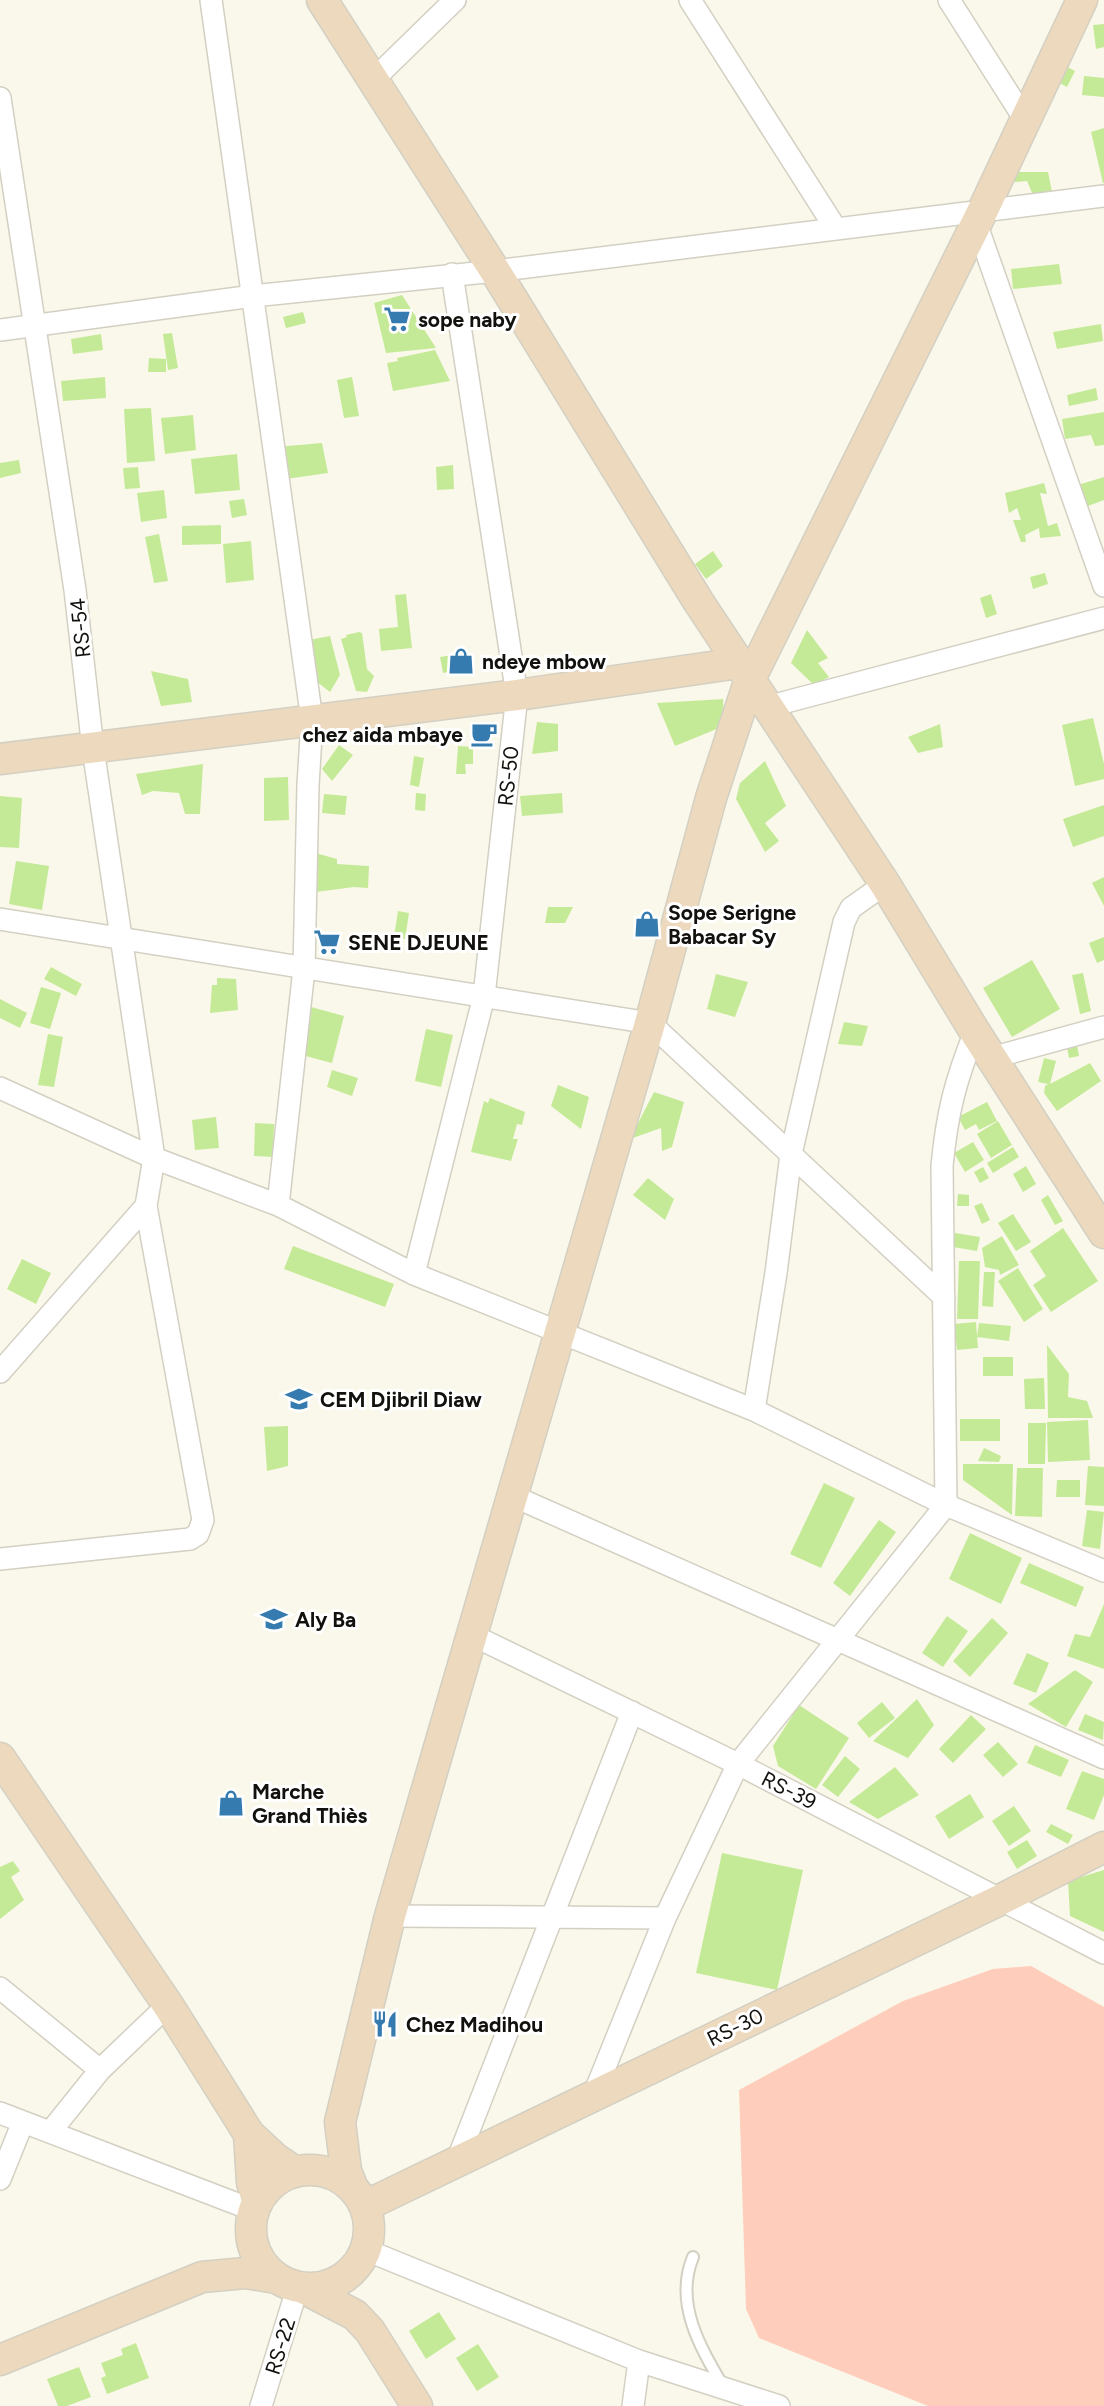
<svg xmlns="http://www.w3.org/2000/svg" width="1104" height="2406" font-family="Figtree,sans-serif">
  <style>
    .green { fill: #ffcdbb }
    .building { fill: #c5ea97 }
    .lines { fill: none; stroke-linecap: round; stroke-linejoin: round }
    .lane-casing { stroke: #d3d0c3; stroke-width: 14 }
    .street-casing { stroke: #d3d0c3; stroke-width: 24 }
    .secondary-casing { stroke: #d3d0c3; stroke-width: 33 }
    .lane { stroke: #fff; stroke-width: 10 }
    .street { stroke: #fff; stroke-width: 21 }
    .secondary { stroke: #edd9be; stroke-width: 30 }
    .labels { text-anchor: middle; dominant-baseline: central; stroke-width: 6; stroke-linejoin: round; paint-order: stroke }
    .poi-label { font-size: 21px; font-weight: bold; fill: #12110d; stroke: #fff; text-anchor: start }
    .street-label { font-size: 21px; fill: #12110d; stroke: #fff }
  </style>
  <rect width="100%" height="100%" fill="#faf8ea"/>
  <path class="green" d="M1031,1966L1104,2007V2406H928L759,2338L746,2309L739,2090L903,2001L993,1969Z"/>
  <path class="building" d="M1104,24V47L1096,49L1093,25Z
    M1056,61L1075,71L1067,87L1048,77Z
    M1084,76L1104,78V97L1082,95Z
    M1104,128V183H1103L1091,132Z
    M1014,172H1048L1052,192L1033,195L1027,181L1015,182Z
    M1059,264L1062,284L1013,289L1011,269Z
    M402,295L436,348L386,353L374,303Z
    M303,312L306,323L286,328L283,317Z
    M1101,324L1103,341L1057,349L1053,332Z
    M172,333L178,368L168,370L163,334Z
    M101,334L103,350L73,354L71,339Z
    M435,350L450,381L393,391L387,363L398,361L397,358Z
    M149,358L166,359V372H148Z
    M105,377L106,398L63,401L61,381Z
    M352,377L359,416L344,418L337,380Z
    M1096,388L1098,400L1069,406L1067,395Z
    M151,408L155,461L127,463L124,409Z
    M1104,412V445L1095,446L1091,435L1065,439L1062,419Z
    M193,415L196,450L165,454L161,418Z
    M322,443L328,473L279,480L276,447Z
    M237,454L240,490L195,494L191,459Z
    M19,460L21,473L0,478V463Z
    M453,465L454,489L437,490L436,467Z
    M138,467L140,488L125,489L123,468Z
    M1104,477V500L1088,506L1085,500H1080L1078,485Z
    M1044,483L1047,494L1040,493L1048,526L1057,523L1061,536L1040,538L1039,528L1025,535L1026,542H1021L1013,520H1021L1017,508L1009,513L1005,493Z
    M164,490L167,518L141,522L137,493Z
    M244,499L247,515L232,518L229,501Z
    M221,525V544L182,545V526Z
    M159,534L168,581L154,583L145,537Z
    M251,541L254,580L226,583L223,544Z
    M713,551L723,566L706,579L695,564Z
    M1045,573L1048,584L1033,589L1030,577Z
    M406,594L412,648L381,651L379,629L398,627L395,595Z
    M991,594L997,614L986,618L980,598Z
    M807,630L828,658L818,663L829,677L814,685L791,663Z
    M359,632L362,633L367,669L374,676L367,692L356,691L341,639L347,637L346,635Z
    M330,636L340,675L330,692L312,678L309,640Z
    M469,652L472,667L443,673L440,657Z
    M151,671L188,679L192,702L161,706Z
    M723,699L724,726L675,746L657,703Z
    M1093,718L1104,764V779L1075,786L1062,725Z
    M537,722L558,724V751L532,754Z
    M940,724L943,747L918,753L908,737Z
    M339,745L353,755L332,781L322,769Z
    M458,746L473,747V764H465L466,774H456Z
    M414,756L424,758L419,787L410,785Z
    M765,761L786,806L765,823L779,841L765,852L736,799L740,783Z
    M203,764L200,814H185L179,793L153,791L142,795L136,774Z
    M288,777L289,820L264,821V778Z
    M416,793L426,794L425,811L415,810Z
    M562,793L563,813L522,816L520,796Z
    M324,794L347,796L345,815L322,813Z
    M0,796L22,798L19,848L0,847Z
    M1104,805V836L1073,847L1063,819Z
    M312,852L337,859V864L369,866L368,888L354,887L316,892Z
    M16,861L49,866L42,910L9,904Z
    M1104,877V906L1092,883Z
    M548,907H573L565,923H545Z
    M398,911L409,913L405,939L394,937Z
    M1104,937V960L1097,963L1089,943Z
    M1032,960L1060,1009L1012,1037L983,988Z
    M51,967L82,984L76,996L44,979Z
    M1083,973L1091,1011L1080,1014L1072,975Z
    M716,974L748,982L735,1017L707,1009Z
    M217,978L236,979L238,1010L210,1013L212,985H217Z
    M41,987L61,993L50,1029L30,1023Z
    M0,999L27,1013L20,1028L0,1018Z
    M311,1007L344,1016L332,1063L298,1054Z
    M844,1022L868,1026L862,1046L838,1044Z
    M426,1029L453,1035L441,1087L415,1081Z
    M48,1034L63,1037L54,1087L38,1085Z
    M1077,1045L1079,1056L1069,1058L1067,1047Z
    M1044,1058L1056,1061L1050,1084L1090,1063L1101,1081L1057,1111L1044,1093L1045,1086L1048,1084L1038,1082Z
    M332,1070L358,1078L352,1096L327,1087Z
    M558,1085L589,1097L581,1129L551,1106Z
    M654,1092L684,1102L672,1147L662,1151L661,1128L630,1139Z
    M490,1098L525,1112L522,1125L517,1124L513,1139H518L511,1161L471,1152L484,1101L488,1103Z
    M987,1102L997,1121L979,1130L976,1124L965,1130L958,1117Z
    M216,1117L219,1148L195,1150L192,1120Z
    M998,1121L1012,1145L991,1158L977,1134Z
    M255,1123L274,1124L273,1157L254,1156Z
    M973,1142L984,1160L965,1172L954,1153Z
    M1013,1147L1019,1157L993,1173L987,1163Z
    M1026,1166L1036,1184L1023,1192L1013,1174Z
    M983,1167L989,1178L980,1183L974,1172Z
    M648,1178L674,1199L665,1220L633,1195Z
    M958,1194L969,1195V1206H957Z
    M1048,1195L1063,1221L1055,1225L1041,1200Z
    M982,1203L990,1220L982,1224L974,1206Z
    M1013,1214L1031,1242L1016,1251L998,1223Z
    M1063,1228L1098,1281L1051,1312L1033,1285L1046,1276L1030,1251Z
    M955,1233L980,1237L977,1251L953,1247Z
    M1002,1236L1019,1265L1000,1275L999,1270L985,1267L982,1248Z
    M293,1246L394,1284L385,1307L284,1269Z
    M22,1259L51,1273L36,1304L7,1289Z
    M959,1261H980L978,1319H957Z
    M1018,1268L1043,1309L1024,1322L998,1281Z
    M984,1272H995L993,1307L982,1306Z
    M976,1322L978,1348L957,1350L954,1324Z
    M979,1323L1011,1326L1009,1341L977,1337Z
    M1047,1345L1069,1374L1068,1397L1087,1401L1093,1418H1048Z
    M983,1357H1013V1376H983Z
    M1044,1378L1045,1409H1025L1024,1379Z
    M960,1419H1000V1441H960Z
    M1088,1420L1090,1460L1048,1462L1047,1422Z
    M1028,1423H1046L1045,1464H1028Z
    M288,1426V1466L267,1471L264,1427Z
    M984,1448L1001,1456L999,1462L978,1461Z
    M963,1464H1013L1012,1515L963,1480Z
    M1088,1466L1104,1467V1506L1085,1505Z
    M1017,1468H1043L1042,1517L1015,1516Z
    M1057,1480H1080V1497H1056Z
    M824,1483L855,1498L821,1568L790,1554Z
    M1087,1510L1104,1512L1100,1549L1082,1546Z
    M879,1520L896,1532L850,1596L833,1583Z
    M970,1533L1022,1558L1001,1604L949,1579Z
    M1029,1563L1084,1587L1076,1607L1020,1583Z
    M1104,1604V1669L1067,1656L1075,1634L1090,1637Z
    M947,1616L968,1631L943,1667L922,1653Z
    M992,1618L1008,1633L970,1677L953,1661Z
    M1027,1653L1049,1663L1036,1693L1013,1684Z
    M1075,1670L1093,1682L1066,1727L1028,1704Z
    M917,1699L934,1725L908,1758L873,1741Z
    M882,1702L895,1718L869,1738L857,1723Z
    M799,1705L849,1738L816,1789L778,1766L773,1746Z
    M1085,1714L1104,1722L1103,1740L1078,1730Z
    M971,1715L986,1729L953,1763L939,1749Z
    M998,1742L1018,1764L1003,1777L983,1755Z
    M1035,1745L1069,1760L1061,1777L1027,1763Z
    M845,1756L860,1769L838,1797L822,1785Z
    M895,1767L919,1795L878,1819L849,1802Z
    M1082,1771L1104,1779V1795L1094,1820L1066,1809Z
    M970,1794L984,1817L949,1839L935,1816Z
    M1014,1806L1031,1831L1009,1846L992,1821Z
    M1051,1824L1073,1835L1068,1844L1046,1832Z
    M1027,1840L1037,1856L1017,1869L1007,1852Z
    M722,1853L803,1870L777,1990L696,1973Z
    M13,1861L20,1871L11,1877L24,1900L0,1919V1867Z
    M1104,1870V1932L1070,1916L1068,1881Z
    M439,2312L456,2339L426,2359L409,2331Z
    M136,2343L149,2378L107,2394L101,2378L106,2376L101,2363L123,2355L121,2349Z
    M478,2344L499,2377L477,2391L456,2358Z
    M79,2367L91,2397L67,2406H58L47,2379Z"/>
  <g class="lines">
    <g class="lane-casing">
      <path id="lane" d="M693,2257C674,2303 700,2347 723,2386"/>
    </g>
    <g class="street-casing">
      <path id="street" d="M211,0L312,720L308,785L304,969L278,1205
        M690,0L836,229
        M949,0L1024,118
        M373,80L455,0
        M0,98L75,590L93,749L154,1158L146,1206L203,1520L198,1534L190,1539L0,1559
        M976,223L1104,586
        M0,330L253,296L495,271L1104,196
        M767,707L1104,618
        M0,919L650,1023L944,1297
        M991,1058L1104,1027
        M0,1088L154,1158L278,1205L414,1274L754,1410L946,1505L1104,1571
        M414,1274L484,996L517,695L452,274
        M0,1372L146,1206
        M754,1410L776,1273L791,1154L844,922L851,908L885,884
        M513,1496L1104,1758
        M470,1634L738,1764L1104,1953
        M390,1916L665,1918
        M0,1988L100,2070
        M594,2094L665,1918L738,1764L946,1505L942,1166C947,1114 955,1081 975,1032
        M0,2113L253,2210
        M51,2131L100,2070L168,2005
        M457,2161L632,1712
        M0,2179L23,2122
        M366,2250L639,2361L779,2406
        M261,2406L298,2286
        M633,2406L639,2361"/>
    </g>
    <g class="secondary-casing">
      <path id="secondary" d="M322,0L495,271L698,601L885,884L975,1032L1104,1233
        M0,759L517,695L739,663
        M0,1758L168,2005L249,2134L276,2159L294,2171
        M249,2134L252,2182L257,2201
        M251 2229a59 59 0 1 1 118 0a59 59 0 1 1-118 0Z
        M352,2186L346,2171L340,2122L390,1916L650,1023L711,798L750,679L983,210L1082,0
        M365,2206L1000,1900L1104,1847
        M303,2288L355,2315L370,2331L417,2406
        M0,2360L202,2277L246,2273L276,2278"/>
    </g>
    <use href="#lane" class="lane"/>
    <use href="#street" class="street"/>
    <use href="#secondary" class="secondary"/>
  </g>
  <defs>
    <g id="supermarket-bare" transform="scale(2.1)"><path d="M-6-5.5h2.5l.6 2H6L4.5 2H-2.5L-4.4-4H-6ZM-1.5 3.2a1.3 1.3 0 1 0 .1 0ZM3 3.2a1.3 1.3 0 1 0 .1 0Z" fill="#357bb0" stroke="#fff" stroke-width="2.5" paint-order="stroke"/></g>
    <g id="shop-bare" transform="scale(2.1)"><path d="M-5-2.5h2.3a2.7 3.5 0 0 1 5.4 0H5L5.5 6h-11ZM-1.5-2.5h3a1.5 2.3 0 0 0-3 0Z" fill="#357bb0" stroke="#fff" stroke-width="2.5" paint-order="stroke"/></g>
    <g id="cafe-bare" transform="scale(2.1)"><path d="M-5.5-4.5H6V0H3Q3 3.5 0 3.5H-2.5Q-5.5 3.5-5.5 0ZM3-3.2v2h1.7v-2ZM-6 4.5H4V6H-6Z" fill="#357bb0" stroke="#fff" stroke-width="2.5" paint-order="stroke"/></g>
    <g id="school-bare" transform="scale(2.1)"><path d="M0-5L7-2L0 1L-7-2ZM-4 1L0 2.5L4 1V4Q0 6-4 4Z" fill="#357bb0" stroke="#fff" stroke-width="2.5" paint-order="stroke"/></g>
    <g id="restaurant-bare" transform="scale(2.1)"><path d="M-5-6h1v4h1v-4h1v4h1v-4h1v5L-1.5 .5V6h-2V.5L-5-1ZM5-6V6H3V1.5H1.5Q1.5-4 5-6Z" fill="#357bb0" stroke="#fff" stroke-width="2.5" paint-order="stroke"/></g>
  </defs>
  <g fill-rule="evenodd">
    <use href="#supermarket-bare" x="397" y="319"/>
    <use href="#shop-bare" x="461" y="661"/>
    <use href="#cafe-bare" x="484" y="734"/>
    <use href="#shop-bare" x="647" y="924"/>
    <use href="#supermarket-bare" x="327" y="942"/>
    <use href="#school-bare" x="299" y="1399"/>
    <use href="#school-bare" x="274" y="1619"/>
    <use href="#shop-bare" x="231" y="1803"/>
    <use href="#restaurant-bare" x="385" y="2024"/>
  </g>
  <g class="labels">
    <g class="poi-label">
      <text x="418" y="319">sope naby</text>
      <text x="482" y="661">ndeye mbow</text>
      <text x="463" y="734" text-anchor="end">chez aida mbaye</text>
      <text x="668" y="912">Sope Serigne<tspan x="668" dy="24">Babacar Sy</tspan></text>
      <text x="348" y="942">SENE DJEUNE</text>
      <text x="320" y="1399">CEM Djibril Diaw</text>
      <text x="295" y="1619">Aly Ba</text>
      <text x="252" y="1791">Marche<tspan x="252" dy="24">Grand Thiès</tspan></text>
      <text x="406" y="2024">Chez Madihou</text>
    </g>
    <g class="street-label">
      <text transform="translate(80 628) rotate(-96)">RS-54</text>
      <text transform="translate(508 776) rotate(-84)">RS-50</text>
      <text transform="translate(789 1790) rotate(27)">RS-39</text>
      <text transform="translate(735 2027) rotate(-26)">RS-30</text>
      <text transform="translate(280 2346) rotate(-73)">RS-22</text>
    </g>
  </g>
</svg>
